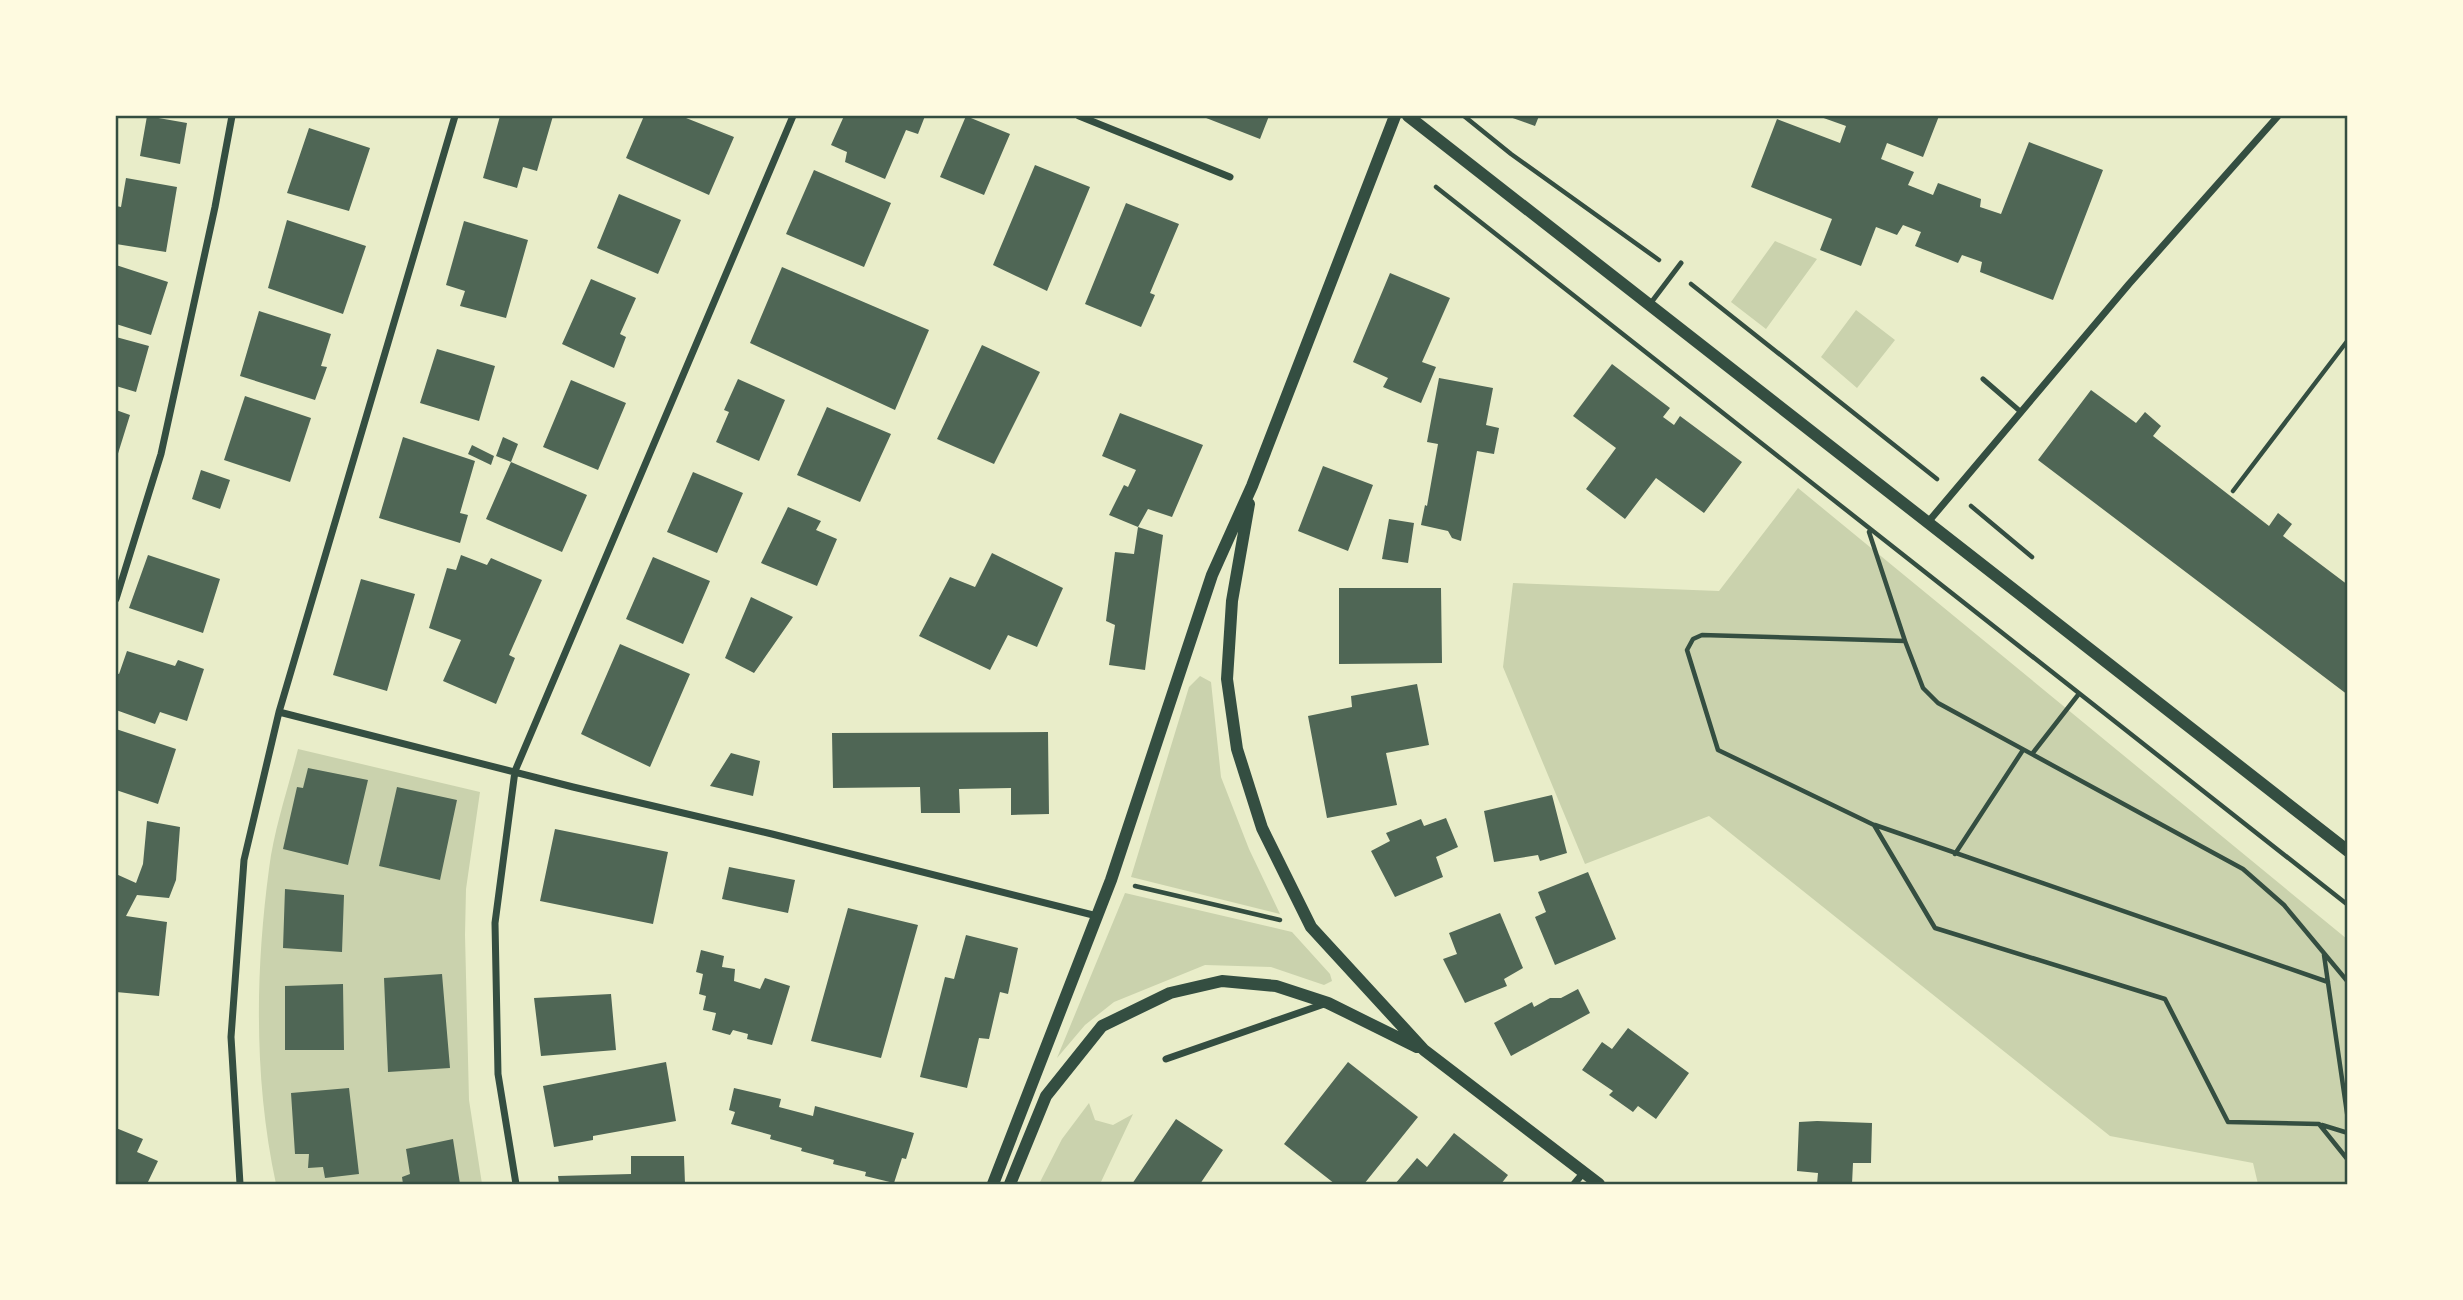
<svg xmlns="http://www.w3.org/2000/svg" width="2463" height="1300" font-family="Signika,sans-serif">
  <style>
    .green { fill: #cad2ad }
    .building { fill: #4f6655 }
    .lines { fill: none; stroke-linecap: round; stroke-linejoin: round }
    .path { stroke: #344e41; stroke-width: 4.5 }
    .service { stroke: #344e41; stroke-width: 5 }
    .minor { stroke: #344e41; stroke-width: 7 }
    .tertiary { stroke: #344e41; stroke-width: 12 }
    .neatline { fill: none; stroke: #344e41; stroke-width: 2.5 }
  </style>
  <rect width="100%" height="100%" fill="#e9edc9"/>
  <path class="green" d="M1775,241L1817,259L1766,329L1731,302Z
    M1856,310L1895,340L1857,388L1821,357Z
    M1798,488L2347,939V1184H2258L2253,1163L2110,1136L1709,816L1585,864L1503,667L1513,583L1719,591Z
    M1200,676L1211,682L1221,777L1249,849L1280,914L1131,877L1189,687Z
    M298,749L480,792L466,889L465,935L469,1100L482,1184H276C254,1081 255,974 269,869C274,829 288,789 298,749Z
    M1125,893L1292,932L1330,974L1332,981L1324,985L1271,967L1205,965L1114,1002L1085,1025L1057,1058Z
    M1089,1103L1095,1120L1113,1125L1133,1114L1100,1184H1039L1062,1139Z"/>
  <path class="building" d="M147,116L187,123L180,164L140,156Z
    M500,116H553L537,171L523,167L517,188L483,178Z
    M644,116H681L734,137L709,195L626,158Z
    M844,116H925L918,134L906,130L885,179L845,162L847,152L831,145Z
    M966,116L1010,134L984,195L940,177Z
    M1201,116H1269L1260,139Z
    M1507,116H1539L1535,126Z
    M1818,116H1939L1923,157L1887,143L1881,159L1914,172L1908,185L1933,195L1938,183L1981,199L1980,207L2001,214L2029,142L2103,170L2053,300L1980,272L1982,262L1962,255L1958,263L1915,246L1921,232L1903,225L1897,235L1876,227L1861,266L1820,250L1832,219L1751,187L1777,119L1840,143L1846,126Z
    M309,128L370,148L349,211L287,193Z
    M1035,165L1090,187L1047,291L993,265Z
    M814,170L891,203L864,267L786,234Z
    M126,178L177,187L166,252L116,244V206L121,207Z
    M619,194L681,220L658,274L597,248Z
    M1126,203L1179,224L1150,293L1155,295L1141,327L1085,304Z
    M287,220L366,246L343,314L268,288Z
    M464,221L528,240L506,318L460,306L465,291L446,285Z
    M116,265L168,282L151,335L116,324Z
    M782,267L929,330L895,410L750,343Z
    M1390,273L1450,298L1422,362L1436,367L1421,403L1383,387L1388,378L1353,362Z
    M591,279L636,298L620,334L626,337L614,368L562,344Z
    M259,311L331,334L321,366L327,367L315,400L240,376Z
    M116,337L149,346L136,392L116,386Z
    M982,345L1040,372L994,464L937,439Z
    M437,349L495,366L479,421L420,403Z
    M1612,364L1670,408L1663,417L1674,425L1680,416L1742,462L1704,513L1656,478L1625,519L1586,489L1616,448L1573,416Z
    M1439,378L1493,388L1486,425L1499,428L1494,454L1477,451L1461,541L1452,538L1448,531L1421,525L1425,505L1427,506L1438,444L1427,442Z
    M738,379L785,400L759,461L716,442L729,412L724,410Z
    M571,380L626,403L598,470L543,447Z
    M2091,390L2136,423L2145,412L2161,426L2153,436L2269,526L2278,513L2292,524L2283,536L2348,585V695L2038,460Z
    M245,396L311,418L290,482L224,460Z
    M827,407L891,434L860,502L797,475Z
    M116,410L130,415L116,460Z
    M1120,413L1203,445L1172,517L1148,509L1138,527L1163,535L1145,670L1109,665L1115,625L1106,621L1115,552L1134,554L1138,527L1109,515L1124,485L1128,487L1136,470L1102,456Z
    M403,437L475,461L460,513L468,515L460,543L379,518Z
    M503,437L518,444L511,462L496,456Z
    M472,445L494,456L491,465L468,454Z
    M511,462L587,495L562,552L486,519Z
    M1323,466L1373,485L1348,551L1298,531Z
    M201,470L230,480L220,509L192,499Z
    M693,472L743,493L717,553L667,532Z
    M788,507L821,521L816,530L837,539L817,586L761,563Z
    M1389,519L1414,523L1408,563L1382,559Z
    M992,553L1063,588L1037,647L1008,635L990,670L919,636L950,577L975,587Z
    M148,555L220,579L203,633L129,608Z
    M461,555L487,565L491,558L542,580L509,655L515,658L496,704L443,681L461,640L429,628L447,568L456,570Z
    M653,557L710,581L683,644L626,619Z
    M361,579L415,594L387,691L333,675Z
    M1339,588H1441L1442,663L1339,664Z
    M751,597L793,617L754,673L725,658Z
    M620,644L690,674L650,767L581,734Z
    M127,651L175,666L178,660L204,669L187,721L160,712L155,724L116,710V673L119,674Z
    M1417,684L1429,745L1386,753L1397,805L1327,818L1308,716L1352,707L1351,696Z
    M116,729L176,749L158,804L116,790Z
    M1048,732L1049,814L1011,815V788L959,789L960,813H921L920,787L833,788L832,733Z
    M731,753L760,761L753,796L710,786Z
    M308,768L368,780L348,865L283,849L297,787L303,788Z
    M397,787L457,800L440,880L379,866Z
    M1552,795L1567,853L1540,861L1538,855L1494,862L1484,811Z
    M1446,818L1458,847L1436,857L1443,877L1395,897L1371,851L1390,841L1386,833L1421,819L1424,826Z
    M147,821L180,827L176,880L169,898L137,895L126,916L167,922L159,996L116,992V874L136,883L143,864Z
    M555,829L668,852L653,924L540,901Z
    M729,867L795,880L788,913L722,899Z
    M1588,872L1616,939L1555,965L1535,917L1546,912L1538,892Z
    M285,889L344,895L342,952L283,948Z
    M848,908L918,925L881,1058L811,1041Z
    M1500,913L1523,968L1504,979L1507,986L1465,1003L1443,959L1457,954L1449,933Z
    M966,935L1018,948L1008,994L1000,992L989,1039L979,1038L967,1088L920,1077L945,977L954,979Z
    M701,950L724,956L722,967L735,969L734,981L760,989L765,978L790,986L772,1045L747,1039L748,1034L733,1030L730,1035L712,1030L716,1013L703,1010L706,996L699,994L703,974L696,972Z
    M442,974L450,1068L388,1072L384,978Z
    M343,984L344,1050H285V986Z
    M1578,989L1590,1013L1511,1056L1494,1023L1532,1002L1534,1007L1550,998H1561Z
    M611,994L616,1050L541,1056L534,998Z
    M1628,1028L1689,1073L1656,1119L1638,1106L1633,1112L1609,1095L1613,1091L1582,1070L1602,1042L1612,1049Z
    M666,1062L676,1121L593,1136V1140L554,1147L543,1086Z
    M1348,1062L1418,1117L1364,1184H1335L1284,1144Z
    M349,1088L359,1174L325,1178L323,1167L308,1168L309,1154H295L291,1093Z
    M734,1088L781,1099L779,1107L813,1116L815,1106L914,1133L906,1159L902,1158L894,1183L865,1176L866,1172L833,1164L834,1160L801,1151L802,1148L770,1139L771,1135L731,1124L735,1112L729,1110Z
    M1176,1119L1223,1150L1200,1184H1132Z
    M1817,1121L1872,1123L1871,1163H1853L1852,1184H1817L1818,1173L1797,1171L1799,1122Z
    M116,1128L143,1139L137,1152L158,1161L147,1184H116Z
    M1454,1133L1508,1175L1501,1184H1395L1417,1158L1427,1167Z
    M453,1139L460,1184H403L402,1177L410,1174L406,1149Z
    M631,1156H684L685,1184H559L558,1176L631,1174Z"/>
  <g class="lines">
    <path class="path" d="M1464,116L1511,154L1659,260
      M1436,187L2348,905
      M1691,284L1937,479
      M2233,491L2348,340
      M1971,506L2032,557
      M1869,532L1905,641
      M2032,754L2078,695
      M1875,825L2328,982
      M1955,854L2023,750
      M1135,886L1280,920
      M2324,955L2348,1120
      M2348,982L2284,905L2243,869L1938,703L1923,688L1905,641L1702,635L1693,639L1687,650L1718,750L1874,825L1935,928L2165,999L2228,1122L2319,1124L2348,1160
      M2322,1125L2348,1133"/>
    <path class="service" d="M1650,304L1681,263
      M1983,379L2021,412"/>
    <path class="minor" d="M1079,116L1230,177
      M1929,521L2129,284L2278,116
      M116,599L161,454L215,207L232,116
      M279,712L573,787L772,834L1097,916
      M1166,1059L1327,1003
      M240,1184L231,1037L244,860L279,712L455,116
      M516,1184L498,1074L495,923L515,771L793,116
      M1574,1184L1584,1172"/>
    <path class="tertiary" d="M1408,116L2348,851
      M1249,504L1232,601L1227,679L1237,749L1262,828L1311,927L1424,1050L1599,1184
      M993,1184L1111,880L1212,575L1252,486L1395,116
      M1010,1184L1046,1096L1102,1026L1170,993L1222,981L1276,986L1328,1003L1417,1047"/>
  </g>
  <rect width="2463" height="1300" fill="none" stroke="#fefae0" stroke-width="234"/>
  <rect x="117" y="117" width="2229" height="1066" class="neatline"/>
</svg>
